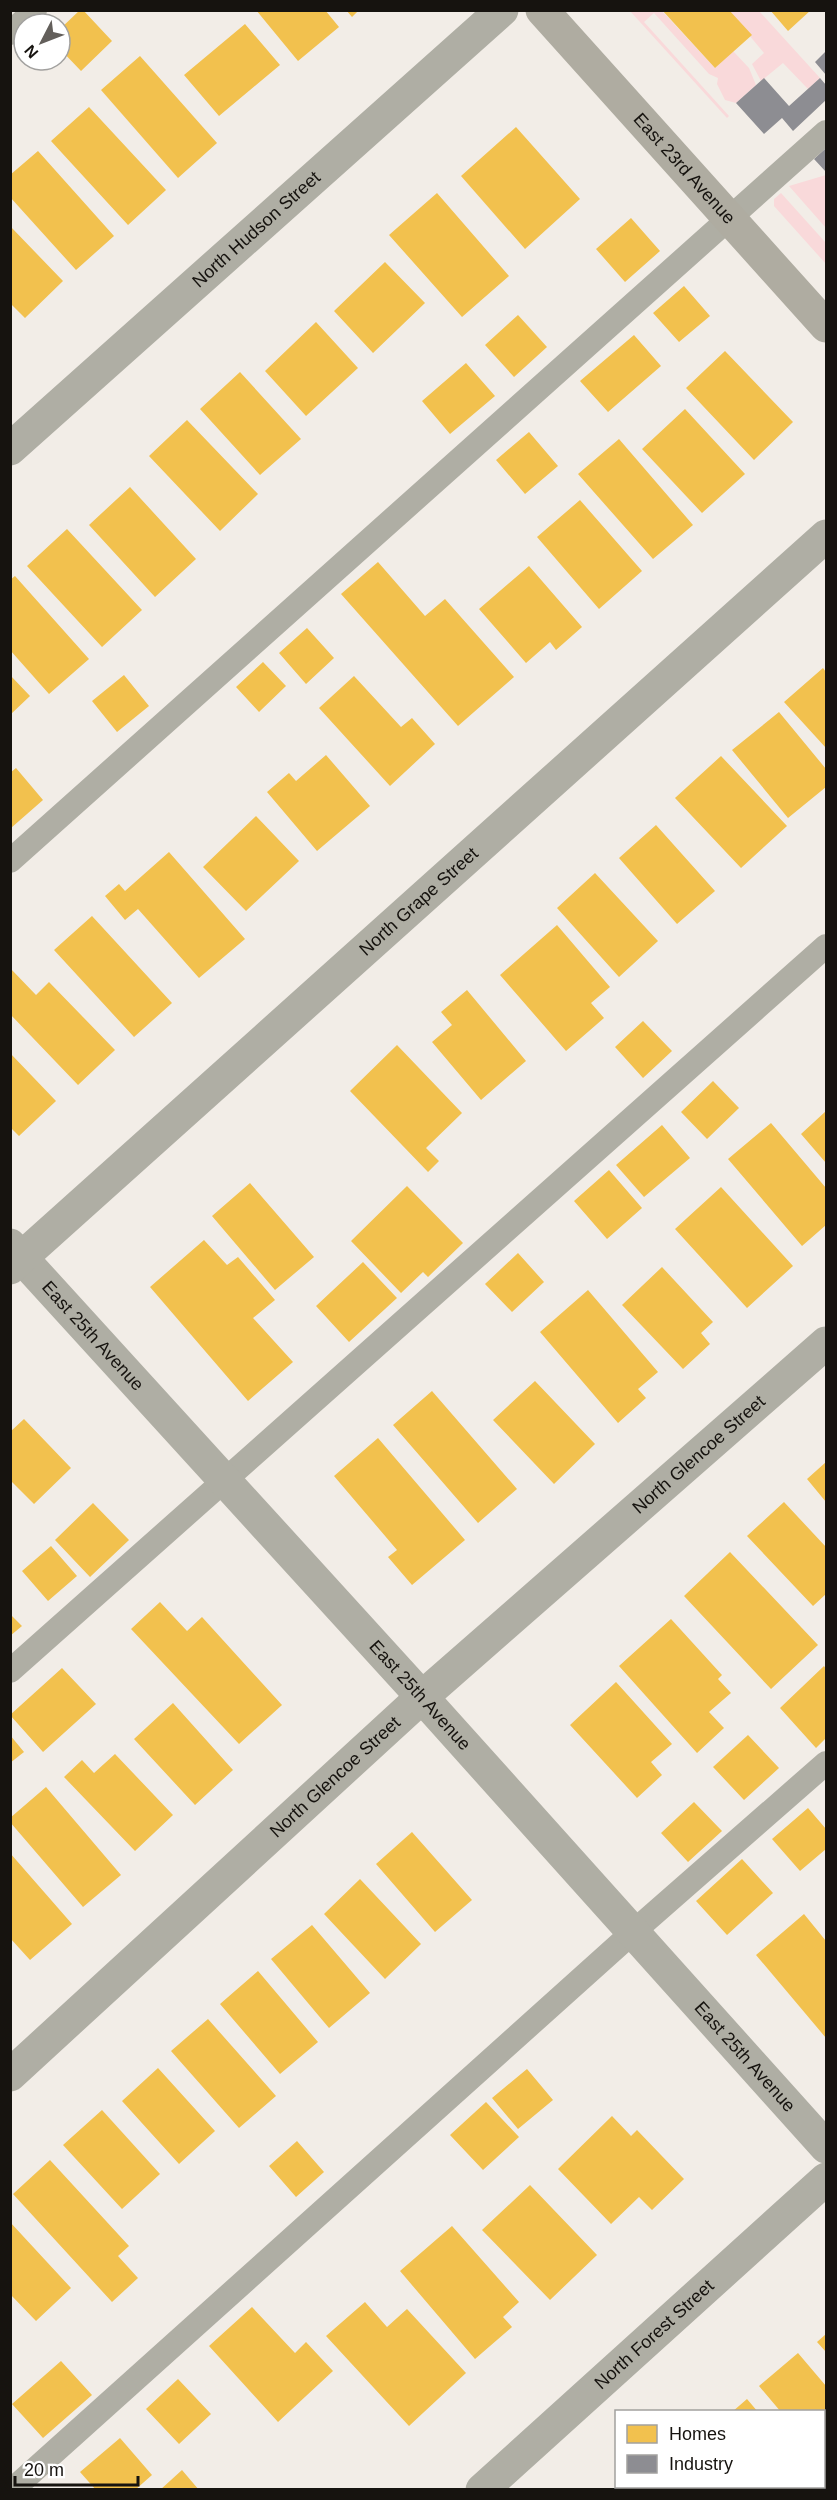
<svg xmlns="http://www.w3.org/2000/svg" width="837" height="2500" font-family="Arial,sans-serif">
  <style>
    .green { fill: #f9d9da }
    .homes { fill: #f2c14e }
    .industry { fill: #8d8d92 }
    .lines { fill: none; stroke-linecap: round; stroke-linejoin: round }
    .lane { stroke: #afaea4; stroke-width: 24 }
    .street { stroke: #afaea4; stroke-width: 33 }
    .secondary { stroke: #afaca1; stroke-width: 33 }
    .labels { text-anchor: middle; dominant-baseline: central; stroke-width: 6; stroke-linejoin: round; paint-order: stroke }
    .street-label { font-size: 18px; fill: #16130f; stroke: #fff }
  </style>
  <rect width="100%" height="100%" fill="#f2ede7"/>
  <path class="green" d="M630,11H662L715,68L733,51L749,68L756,85L736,103L725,100L717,84L718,78L709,74L654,13L644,22L729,116L727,118Z
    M729,11H759L820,78L808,89L783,63L761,81L752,64L764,53Z
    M826,175V228L789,186Z
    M781,193L826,243V264L774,206V199Z"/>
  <path class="homes" d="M80,10H83L112,41L81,71L60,49V29Z
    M256,10H325L339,27L298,61Z
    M346,10H359L352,17Z
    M662,10H729L752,35L715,68Z
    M770,10H811L788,31Z
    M245,24L280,65L219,116L184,75Z
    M140,56L217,143L178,178L101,90Z
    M89,107L166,190L128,225L51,141Z
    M516,127L580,199L525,249L461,176Z
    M38,151L114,236L76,270L10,197V175Z
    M437,193L509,276L462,317L389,235Z
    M631,218L660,251L625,282L596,249Z
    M10,226L63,281L25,318L10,303Z
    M385,262L425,303L373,353L334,311Z
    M684,286L710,316L679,342L653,313Z
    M518,315L547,347L514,377L485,345Z
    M316,322L358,368L306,416L265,371Z
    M634,335L661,366L608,412L580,381Z
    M725,351L793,422L754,460L686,388Z
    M466,363L495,396L450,434L422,401Z
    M240,372L301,439L260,475L200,409Z
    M685,409L745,474L702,513L642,449Z
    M187,420L258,494L220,531L149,456Z
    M529,432L558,466L525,494L496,460Z
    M619,439L693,525L653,559L578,474Z
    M130,487L196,559L155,597L89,525Z
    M580,500L642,571L599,609L537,537Z
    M67,529L142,610L102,647L27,566Z
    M378,562L425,616L445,599L514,677L458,726L341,594Z
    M529,566L582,627L556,650L550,642L526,663L479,609Z
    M15,576L89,659L49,694L10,650V580Z
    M307,628L334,658L306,684L279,653Z
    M263,662L286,686L259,712L236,687Z
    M823,668L826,672V748L784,702Z
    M10,675L30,696L10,715Z
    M124,675L149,706L117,732L92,701Z
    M354,676L401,727L412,718L435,744L390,786L319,708Z
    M779,712L826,769V787L788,818L732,750Z
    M326,755L370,806L317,851L267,792L289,773L296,781Z
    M721,756L787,826L741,868L675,798Z
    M16,768L43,800L11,828L10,773Z
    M256,816L299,861L246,911L203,867Z
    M656,825L715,891L677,924L619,858Z
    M169,852L245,939L199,978L138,909L125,920L105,896L119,884L125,891Z
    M595,873L658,941L619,977L557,908Z
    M92,916L172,1003L134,1037L54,950Z
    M557,925L610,987L591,1003L604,1018L566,1051L500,975Z
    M10,968L36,995L49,982L115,1050L78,1085L10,1014Z
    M467,990L526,1061L481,1100L432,1042L452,1025L441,1012Z
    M643,1021L672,1051L643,1078L615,1047Z
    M397,1045L462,1113L426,1148L439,1161L428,1172L350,1091Z
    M10,1053L56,1101L19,1136L10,1127Z
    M713,1081L739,1108L707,1139L681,1112Z
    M826,1111V1163L801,1134Z
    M771,1123L826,1188V1225L802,1246L728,1159Z
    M662,1125L690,1158L644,1197L616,1165Z
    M609,1170L642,1208L607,1239L574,1201Z
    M250,1183L314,1257L275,1290L212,1216Z
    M407,1186L463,1243L428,1277L423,1272L401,1293L351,1241Z
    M721,1187L793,1266L747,1308L675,1229Z
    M204,1240L227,1265L238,1257L275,1300L253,1318L293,1362L248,1401L150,1287Z
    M518,1253L544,1282L512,1312L485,1284Z
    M363,1262L397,1298L349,1342L316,1306Z
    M662,1267L713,1322L701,1333L710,1344L683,1369L622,1305Z
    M588,1290L658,1372L638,1389L646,1398L618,1423L540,1332Z
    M535,1381L595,1444L554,1484L493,1420Z
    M432,1391L517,1489L478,1523L393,1425Z
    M24,1419L71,1468L34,1504L10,1480V1432Z
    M378,1438L465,1540L412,1585L388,1557L397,1550L334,1476Z
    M826,1462V1502L807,1479Z
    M784,1502L826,1547V1594L813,1606L747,1536Z
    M93,1503L129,1540L90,1577L55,1540Z
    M51,1546L77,1576L48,1601L22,1571Z
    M730,1552L818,1645L771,1689L684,1596Z
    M160,1602L187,1631L202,1617L282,1705L239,1744L131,1629Z
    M10,1614L22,1626L10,1636Z
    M671,1619L722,1675L718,1679L731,1693L709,1712L724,1728L697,1753L619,1666Z
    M824,1666L826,1669V1738L816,1748L780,1708Z
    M62,1668L96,1704L43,1752L10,1715Z
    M616,1682L672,1744L651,1762L662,1775L637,1798L570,1725Z
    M173,1703L233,1770L195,1805L134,1739Z
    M10,1735L24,1752L10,1763Z
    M748,1735L779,1768L744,1800L713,1767Z
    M115,1754L173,1815L135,1851L64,1777L82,1760L94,1773Z
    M46,1787L121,1875L83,1907L10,1822V1818Z
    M694,1802L722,1831L688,1862L661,1833Z
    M808,1808L826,1829V1849L800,1871L772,1839Z
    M412,1832L472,1900L435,1932L376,1864Z
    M10,1853L72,1924L30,1960L10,1938Z
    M742,1859L773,1893L727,1935L696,1901Z
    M360,1879L421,1944L385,1979L324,1914Z
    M804,1914L826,1941V2038L756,1955Z
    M312,1925L370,1993L329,2028L271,1959Z
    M258,1971L318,2042L280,2074L220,2004Z
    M208,2019L276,2096L239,2128L171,2051Z
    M158,2068L215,2131L179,2164L122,2101Z
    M527,2069L553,2100L518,2129L492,2098Z
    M486,2102L519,2137L483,2170L450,2135Z
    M102,2110L160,2174L122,2209L63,2145Z
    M612,2116L631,2136L637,2130L684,2179L652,2210L639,2197L611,2224L558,2169Z
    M297,2141L324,2172L296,2197L269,2166Z
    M50,2160L129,2246L118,2256L138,2278L112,2302L13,2194Z
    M530,2185L597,2255L550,2300L482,2230Z
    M10,2222L71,2288L36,2321L10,2294Z
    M452,2226L519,2302L503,2317L512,2327L475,2359L400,2271Z
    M365,2302L387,2327L407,2309L466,2373L409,2426L326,2336Z
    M252,2307L295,2353L306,2342L333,2371L278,2422L209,2346Z
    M826,2334V2352L817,2342Z
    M798,2353L826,2386V2452L824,2455V2412H781L759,2386Z
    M61,2361L92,2395L43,2438L12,2404Z
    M178,2379L211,2414L179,2444L146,2409Z
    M747,2399L758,2412H732Z
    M120,2438L152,2475L135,2490H96L80,2472Z
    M182,2470L199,2490H160Z
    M655,2486H724L726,2490H657Z
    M749,2486H791L788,2490H752Z"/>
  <path class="industry" d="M826,51V75L815,62Z
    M764,78L789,106L820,78L826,85V100L793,131L782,118L764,134L736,103Z
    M826,148V172L814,159Z"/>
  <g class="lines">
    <path class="lane" d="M10,33L35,10
      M10,861L826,132
      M10,1671L826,946
      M12,2490L632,1933L826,1763"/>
    <g class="street">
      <path id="s1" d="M10,449L502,10"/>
      <path id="s2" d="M10,1245L422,1697L826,2147"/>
      <path id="s3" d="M10,1268L826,536"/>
      <path id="s4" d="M10,2075L422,1697L826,1343"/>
      <path id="s5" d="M482,2490L826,2179"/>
    </g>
    <path class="secondary" id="s6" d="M542,10L826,326"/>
  </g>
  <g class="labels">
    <g class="street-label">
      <text stroke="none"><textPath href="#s6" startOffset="213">East 23rd Avenue</textPath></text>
      <text stroke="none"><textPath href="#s1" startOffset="330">North Hudson Street</textPath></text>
      <text stroke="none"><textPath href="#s3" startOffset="549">North Grape Street</textPath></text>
      <text stroke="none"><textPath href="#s2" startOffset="123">East 25th Avenue</textPath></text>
      <text stroke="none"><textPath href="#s4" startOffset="927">North Glencoe Street</textPath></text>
      <text stroke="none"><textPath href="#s2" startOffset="609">East 25th Avenue</textPath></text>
      <text stroke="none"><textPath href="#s4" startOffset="441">North Glencoe Street</textPath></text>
      <text stroke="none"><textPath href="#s2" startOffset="1095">East 25th Avenue</textPath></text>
      <text stroke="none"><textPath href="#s5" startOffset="232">North Forest Street</textPath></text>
    </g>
  </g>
  <rect width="837" height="2500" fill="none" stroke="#16130f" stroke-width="24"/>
  <rect x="615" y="2410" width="210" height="78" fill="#ffffff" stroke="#a2a19f" stroke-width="1.5"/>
  <rect x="627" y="2425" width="30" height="18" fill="#f2c14e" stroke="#a2a19f" stroke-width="1.5"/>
  <text x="669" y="2440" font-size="18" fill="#16130f">Homes</text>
  <rect x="627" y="2455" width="30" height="18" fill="#8d8d92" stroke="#a2a19f" stroke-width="1.5"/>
  <text x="669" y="2470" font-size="18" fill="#16130f">Industry</text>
  <g transform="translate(42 42) rotate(228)"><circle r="28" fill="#ffffff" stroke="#a2a19f" stroke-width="1.5"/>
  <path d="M0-4.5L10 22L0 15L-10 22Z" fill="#635f5b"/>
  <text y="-9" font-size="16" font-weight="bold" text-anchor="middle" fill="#16130f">N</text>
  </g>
  <path d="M15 2476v9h123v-9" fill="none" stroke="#16130f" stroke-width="3"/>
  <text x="24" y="2476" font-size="18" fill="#16130f" stroke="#ffffff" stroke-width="4.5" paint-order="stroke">20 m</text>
</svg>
